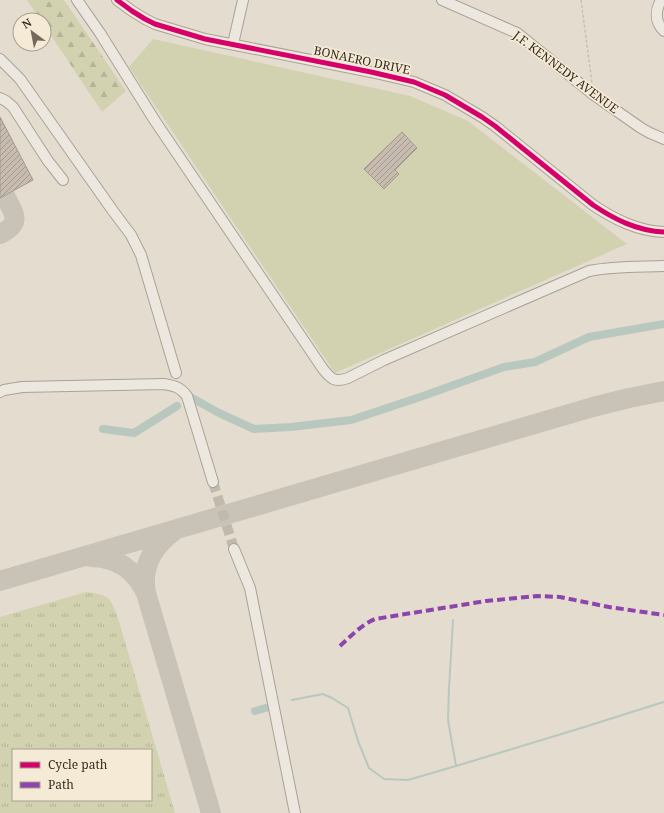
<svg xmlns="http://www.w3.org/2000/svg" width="664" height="813" font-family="'Noto Serif',serif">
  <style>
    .grass { fill: url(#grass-tufts); fill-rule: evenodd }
    .forest { fill: url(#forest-firs) }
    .park { fill: #d2d2b1 }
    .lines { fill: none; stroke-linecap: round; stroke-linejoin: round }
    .stream { stroke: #b9c8bf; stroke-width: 2 }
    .canal { stroke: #b9c8bf; stroke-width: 8 }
    .taxiway { stroke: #c8c2b7; stroke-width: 20 }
    .building { fill: url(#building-hatch); stroke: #a4988e }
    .minor-tunnel { stroke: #c1b9ab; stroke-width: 10; stroke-dasharray: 10 5; stroke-linecap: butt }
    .minor-casing { stroke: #a9a297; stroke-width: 12 }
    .path { stroke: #c5bfb6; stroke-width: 1.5; stroke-dasharray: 3 2; stroke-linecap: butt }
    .minor { stroke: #ece8e0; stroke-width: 10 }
    .quiet { stroke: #8e44ad; stroke-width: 4; stroke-dasharray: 8 4; stroke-linecap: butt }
    .cycleway-casing { stroke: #f4ead5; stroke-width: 8 }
    .cycleway { stroke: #d6006c; stroke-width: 5 }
    .labels { text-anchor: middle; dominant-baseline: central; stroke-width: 3.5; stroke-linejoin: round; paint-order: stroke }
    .street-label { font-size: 12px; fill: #372b20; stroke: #f4ead5 }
  </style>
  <defs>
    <pattern id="grass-tufts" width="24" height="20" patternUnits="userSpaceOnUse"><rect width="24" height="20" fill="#d2d2b1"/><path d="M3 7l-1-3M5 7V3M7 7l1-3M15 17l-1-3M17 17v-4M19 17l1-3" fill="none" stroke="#b5b498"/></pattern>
    <pattern id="forest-firs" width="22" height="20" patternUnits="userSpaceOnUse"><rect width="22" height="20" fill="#d2d2b1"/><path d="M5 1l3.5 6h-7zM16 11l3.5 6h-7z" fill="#b5b498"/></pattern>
    <pattern id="building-hatch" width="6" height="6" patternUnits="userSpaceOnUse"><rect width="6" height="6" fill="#c7bcaf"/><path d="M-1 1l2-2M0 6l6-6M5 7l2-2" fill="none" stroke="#a2998e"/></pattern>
  </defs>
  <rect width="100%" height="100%" fill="#e4dcce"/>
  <path class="grass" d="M86,592C109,595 110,596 118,618L175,813H0V617ZM13,750H151V800H13Z"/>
  <path class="forest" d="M27,0H64L126,91L102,112L44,25V20H40Z"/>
  <path class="park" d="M153,39L410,96L468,121L627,244L335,373L129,67Z"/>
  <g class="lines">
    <path class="stream" d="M292,700L323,694L332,698L348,708L358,741L369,768L384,779L408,780L456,766L448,720L449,689L453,620
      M456,766L578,729L654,705L664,702"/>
    <path class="canal" d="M192,398L219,413L254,429L291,427L351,420L423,396L504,367L535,362L589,337L664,324
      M103,429L134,433L177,406
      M255,711L269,707"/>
    <path class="taxiway" d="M0,234C23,223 14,214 5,196
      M91,557C117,557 135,570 146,593L211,813
      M0,581L593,407L629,398L664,391
      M146,593C141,566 153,546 174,531"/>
  </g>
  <path class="building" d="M0,117L33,180L0,198Z
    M402,132L417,148L395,170L399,174L384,189L364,169Z"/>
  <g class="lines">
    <path class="minor-tunnel" d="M213,482L234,549"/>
    <g class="minor-casing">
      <path id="minor" d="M77,0L100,33L155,121L323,369C331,379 335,383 348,378L384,360L589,271C614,266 639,267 664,266
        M117,0L132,11L145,19L155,24L205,39L371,72L414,82L445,95L482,117L495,126L593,205C614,219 637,231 664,232
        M442,0L517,33L594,95L641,128L650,133L664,139
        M661,0C655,11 655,22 664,31
        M233,44L243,0
        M0,59L20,79L113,211L131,235L141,255L176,373
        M0,98L6,101L13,107L48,161L63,180
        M0,392L4,390L22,387L164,384C175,386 180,387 187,396L213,482
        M234,549L250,588L295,813"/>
    </g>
    <path class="path" d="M581,0L592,83"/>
    <use href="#minor" class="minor"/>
    <path class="quiet" d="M340,646C351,636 361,625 375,619L486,601L537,596L560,597L609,607L664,615"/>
    <g class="cycleway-casing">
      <path id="cycleway" d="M117,0L132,11L145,19L155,24L205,39L371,72L414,82L445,95L482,117L495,126L593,205C614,219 637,231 664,232"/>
    </g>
    <use href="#cycleway" class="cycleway"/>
  </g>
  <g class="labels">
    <g class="street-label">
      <text transform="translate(362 60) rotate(12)">BONAERO DRIVE</text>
      <text transform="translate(566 72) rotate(37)">J.F. KENNEDY AVENUE</text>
    </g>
  </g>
  <rect x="12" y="749" width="140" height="52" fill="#f4ead5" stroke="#a89e8d"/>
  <rect x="20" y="762" width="20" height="6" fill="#d6006c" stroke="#a89e8d"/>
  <text x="48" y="769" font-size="12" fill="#372b20">Cycle path</text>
  <rect x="20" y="782" width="20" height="6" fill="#8e44ad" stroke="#a89e8d"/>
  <text x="48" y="789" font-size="12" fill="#372b20">Path</text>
  <g transform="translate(32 32) rotate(328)"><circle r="19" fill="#f4ead5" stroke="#a89e8d"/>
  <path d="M0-3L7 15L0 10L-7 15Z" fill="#74695d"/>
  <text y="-6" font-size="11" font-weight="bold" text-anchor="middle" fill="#372b20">N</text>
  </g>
</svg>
